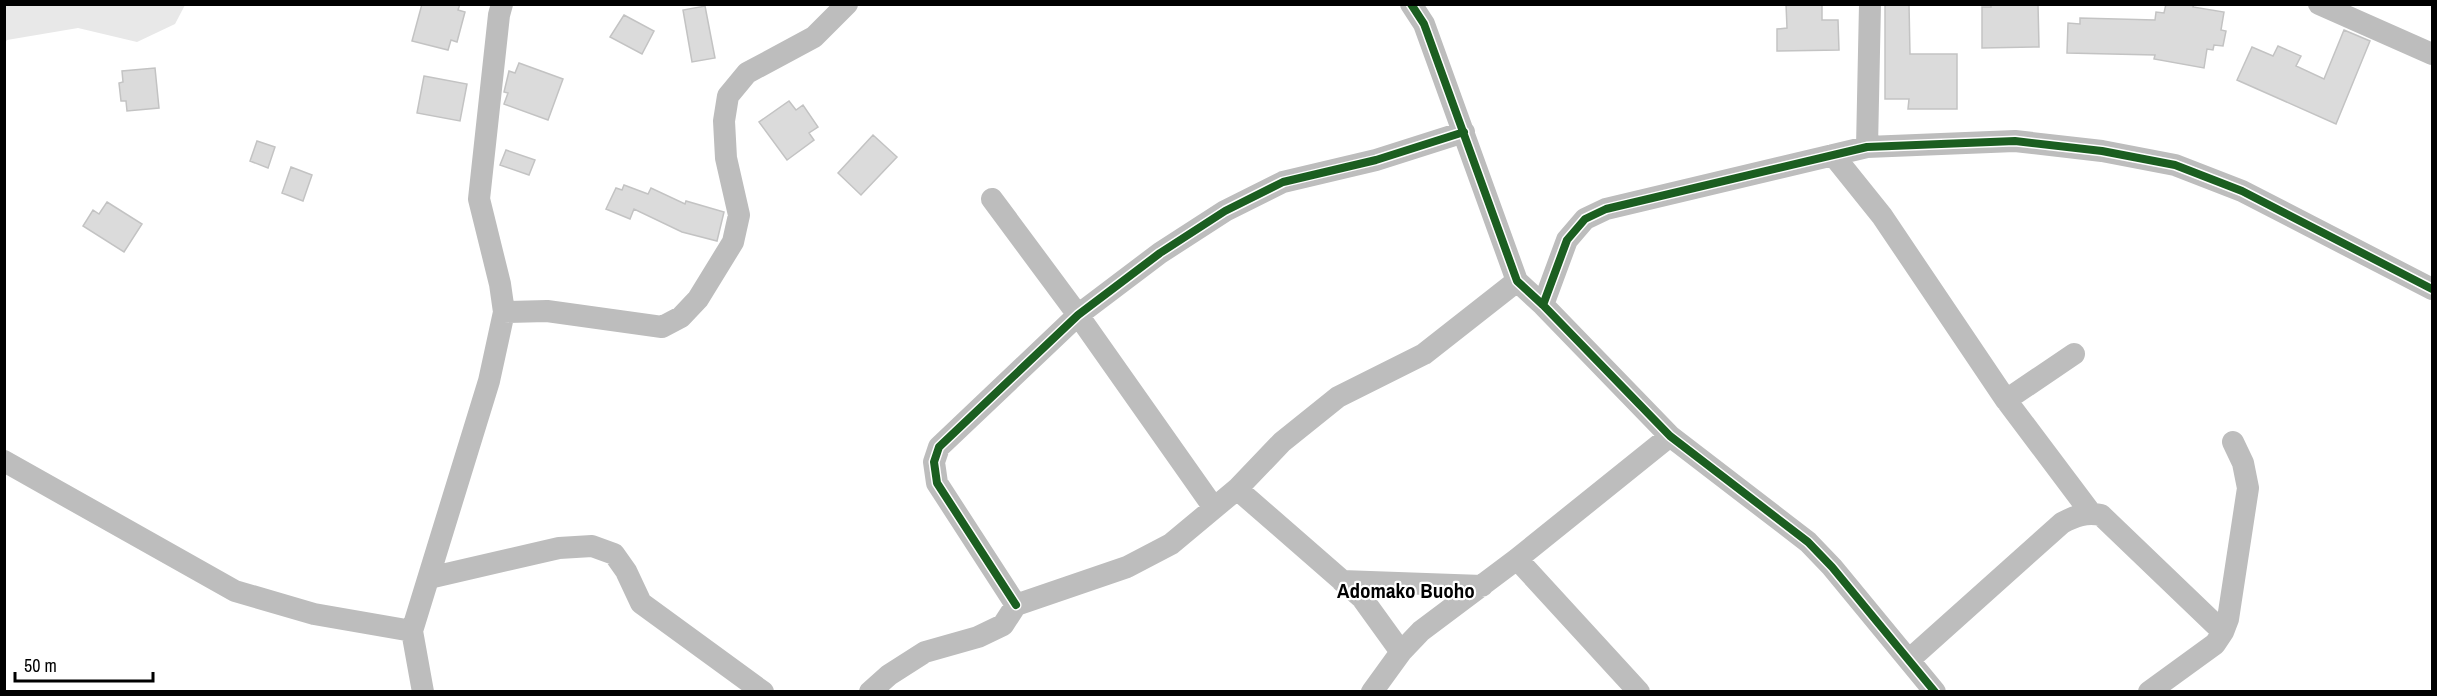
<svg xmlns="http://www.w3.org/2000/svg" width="2437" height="696" font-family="'Archivo Narrow',sans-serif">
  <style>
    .green { fill: #e8e8e8 }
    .building { fill: #dbdbdb; stroke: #c3c3c3; stroke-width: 1.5 }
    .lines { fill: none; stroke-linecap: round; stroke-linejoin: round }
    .minor { stroke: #bdbdbd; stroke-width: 22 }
    .cycleway-casing { stroke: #fff; stroke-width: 11 }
    .cycleway { stroke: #1b5e20; stroke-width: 8 }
    .labels { text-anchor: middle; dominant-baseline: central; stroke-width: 4.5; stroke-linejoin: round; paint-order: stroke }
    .quarter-label { font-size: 21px; font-weight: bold; fill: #000; stroke: #fff }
  </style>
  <rect width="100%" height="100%" fill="#fff"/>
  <path class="green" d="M5,4H185V5L175,24L137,42L78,28L7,40L5,43Z"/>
  <path class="building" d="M422,4H460L458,10L465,12L457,42L451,40L448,50L412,41Z
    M1786,4H1822V20H1838L1839,50L1777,51V29L1787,28Z
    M1885,4H1909L1910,54H1957V109H1908L1909,99H1885Z
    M1991,4H2038L2039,47L1982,48V7H1991Z
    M2166,4H2194L2193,7L2224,12L2221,30L2226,31L2223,46L2214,45L2213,50L2207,49L2204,68L2154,59L2155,55L2067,53L2068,23L2080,24V18L2155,20L2156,12L2164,13Z
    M705,6L715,58L692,62L683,10Z
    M624,15L654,31L642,54L610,37Z
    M2344,30L2370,41L2336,124L2237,80L2252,47L2273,56L2278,46L2301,56L2296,66L2324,79Z
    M519,63L563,79L548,120L504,104L508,93L504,92L509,71L515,73Z
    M155,68L159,108L127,111L126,101H121L119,83L123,82L122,71Z
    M424,76L467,84L460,121L417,113Z
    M789,101L796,110L803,105L818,127L809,133L814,140L787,160L759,122Z
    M873,135L897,157L861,195L838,173Z
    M257,141L275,147L268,168L250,161Z
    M506,150L535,160L529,175L500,165Z
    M291,167L312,175L303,201L282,193Z
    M624,185L648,194L651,188L685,204L686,201L724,212L717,241L682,232L634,209L630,219L606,209L616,188L622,190Z
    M107,202L142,224L124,252L83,226L93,210L99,214Z"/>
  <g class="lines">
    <path class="minor" d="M1411,4L1424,24L1517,281L1543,305L1670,436L1808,542L1832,567L1935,692
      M2319,4L2432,54
      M1867,147L1870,4
      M1833,155L1882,216L2006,400L2091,513
      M992,199L1078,315L1214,508
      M1543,305L1567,240L1585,219L1606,209L1867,147L2015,141L2102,151L2175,165L2242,191L2432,289
      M504,312L547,311L662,327L681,317L698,299L733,242L739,215L726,158L724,121L728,96L747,73L814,37L847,4
      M2006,400L2074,354
      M4,461L235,591L314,614L412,631L423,692
      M1237,489L1362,598L1401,652
      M1517,559L1639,692
      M429,578L559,548L592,546L614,554L626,571L641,603L763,692
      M1342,581L1482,586
      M1016,605L937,483L934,462L939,447L1078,315L1160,253L1225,211L1283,182L1376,160L1464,132
      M412,631L489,381L504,312L500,284L479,199L499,15L502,4
      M1910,659L2062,523C2075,516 2086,512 2101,515L2223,632
      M870,692L889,675L925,652L978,637L1003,625L1016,605L1127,567L1171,544L1237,489L1282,442L1338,397L1424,354L1517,281
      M1372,692L1401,652L1421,631L1517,559L1670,436
      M2149,692L2215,644L2223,632L2228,619L2248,488L2243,463L2233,442"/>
    <g class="cycleway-casing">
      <path id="cycleway" d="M1411,4L1424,24L1517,281L1543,305L1670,436L1808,542L1832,567L1935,692
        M1543,305L1567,240L1585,219L1606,209L1867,147L2015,141L2102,151L2175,165L2242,191L2432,289
        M1016,605L937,483L934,462L939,447L1078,315L1160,253L1225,211L1283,182L1376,160L1464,132"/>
    </g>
    <use href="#cycleway" class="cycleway"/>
  </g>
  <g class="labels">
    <g class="quarter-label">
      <text x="1406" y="590">Adomako Buoho</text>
    </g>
  </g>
  <rect width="2437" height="696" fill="none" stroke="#000000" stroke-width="12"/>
  <path d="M15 672v9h138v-9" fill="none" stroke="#000000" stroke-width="3"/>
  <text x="24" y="672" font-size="18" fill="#000000" stroke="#ffffff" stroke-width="4.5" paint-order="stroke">50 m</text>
</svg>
